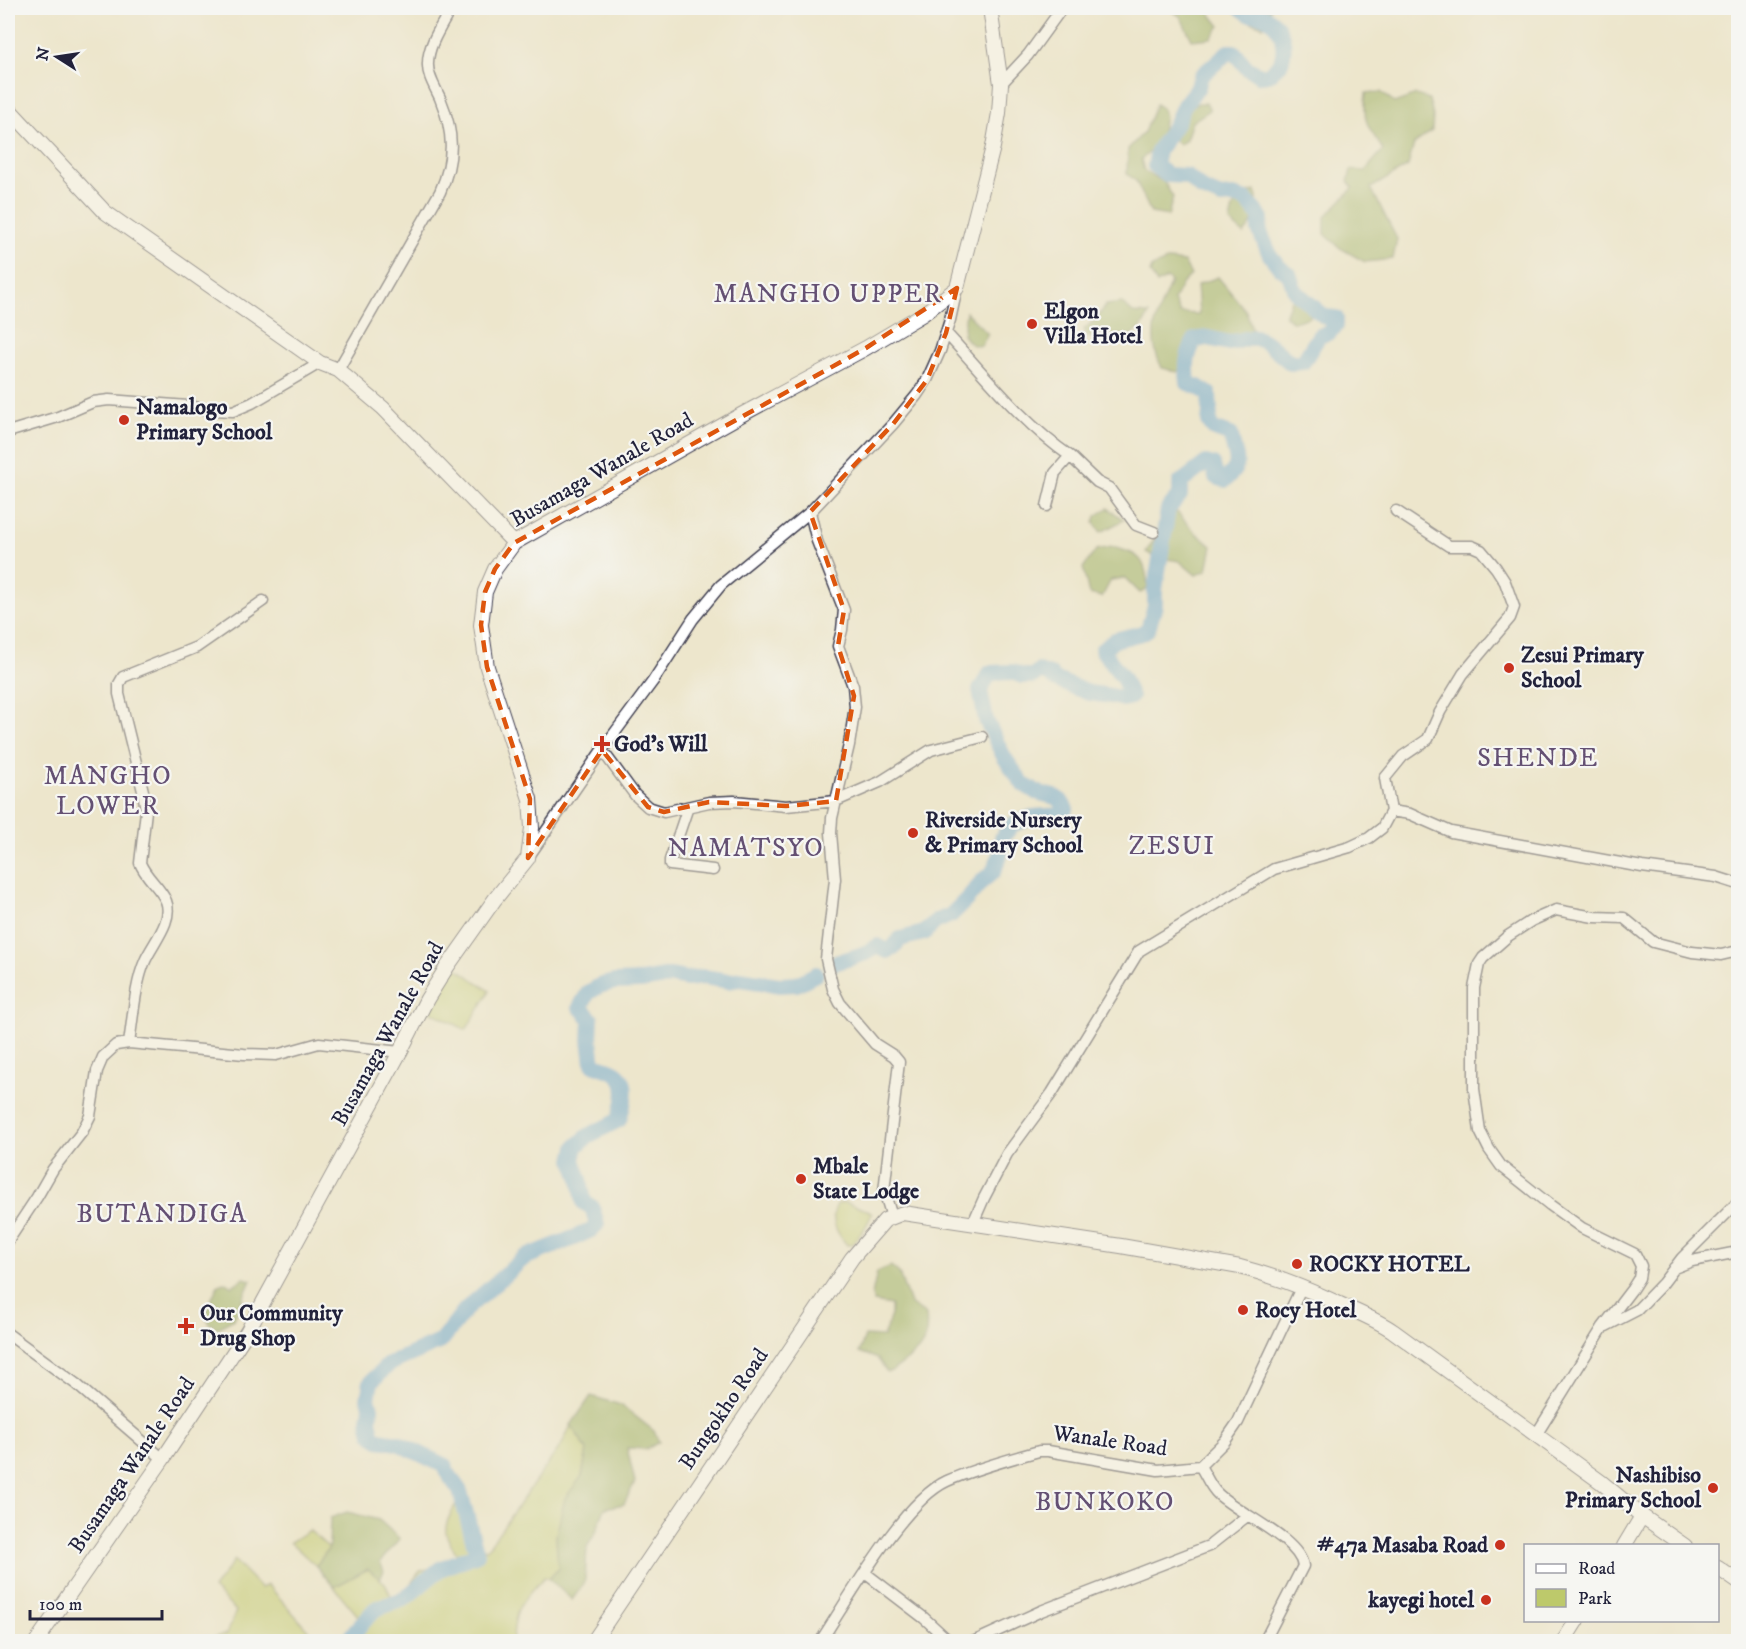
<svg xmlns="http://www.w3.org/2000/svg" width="1746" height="1649" font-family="'IM FELL DW Pica',serif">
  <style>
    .green { fill: #bdc96b; stroke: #707653; stroke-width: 1.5 }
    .forest { fill: #96ad5f; stroke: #5c684d; stroke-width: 1.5 }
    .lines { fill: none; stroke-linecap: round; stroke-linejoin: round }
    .river { stroke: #63a4d6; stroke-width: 16 }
    .minor-casing { stroke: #403f51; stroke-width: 13 }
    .tertiary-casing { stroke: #403f51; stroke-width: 16 }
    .minor { stroke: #fff; stroke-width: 10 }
    .tertiary { stroke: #fff; stroke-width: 14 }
    .marked { fill: none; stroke: #de560e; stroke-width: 4.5; stroke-dasharray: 12 8; stroke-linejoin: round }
    .poi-dot { fill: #c8321e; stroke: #f6f6f2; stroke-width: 2 }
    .labels { text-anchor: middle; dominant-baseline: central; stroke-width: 4.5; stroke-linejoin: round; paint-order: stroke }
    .poi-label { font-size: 22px; font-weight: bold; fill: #22223b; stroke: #f6f6f2; text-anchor: start }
    .street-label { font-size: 22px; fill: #22223b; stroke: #f6f6f2 }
    .quarter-label { font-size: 26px; letter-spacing: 1.5px; fill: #645073; stroke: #f6f6f2 }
  </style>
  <rect width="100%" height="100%" fill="#f6f6f2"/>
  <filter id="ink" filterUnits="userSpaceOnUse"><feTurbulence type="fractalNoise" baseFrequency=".0167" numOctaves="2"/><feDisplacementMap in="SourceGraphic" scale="12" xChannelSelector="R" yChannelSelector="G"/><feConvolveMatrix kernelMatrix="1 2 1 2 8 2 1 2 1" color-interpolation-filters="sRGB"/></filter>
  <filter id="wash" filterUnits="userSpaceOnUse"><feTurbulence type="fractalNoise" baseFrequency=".008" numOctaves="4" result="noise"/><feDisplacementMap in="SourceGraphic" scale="24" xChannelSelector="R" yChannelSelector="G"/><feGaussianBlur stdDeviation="1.35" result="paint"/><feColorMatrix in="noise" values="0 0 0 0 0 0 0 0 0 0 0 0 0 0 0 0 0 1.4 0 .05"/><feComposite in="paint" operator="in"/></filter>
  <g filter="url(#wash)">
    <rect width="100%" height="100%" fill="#ede6cc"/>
    <path class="green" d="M454,966L490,991L466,1030L426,1009Z
      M844,1202L867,1210L872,1214L865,1228L852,1245H847C836,1233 829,1219 837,1204Z
      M571,1425L587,1450L582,1476L556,1535L558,1569L549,1579L544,1577C522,1602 514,1606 513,1641L333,1642L346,1640L363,1622L334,1587L368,1569L385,1583L392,1598L407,1589L420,1571L442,1565L458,1556C443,1533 441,1529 456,1504L474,1519L480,1549H487L562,1444Z
      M309,1530L329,1548L316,1566L290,1542Z
      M234,1560L261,1588L268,1585L318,1641H214L215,1637L227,1634L236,1611L213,1589Z"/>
    <path class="forest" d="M1166,8H1206L1220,26L1211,38L1192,40L1180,16Z
      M1250,8H1271L1263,26L1251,22Z
      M1381,92L1394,103L1416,95L1429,99L1433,116L1432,131L1414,144L1408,166L1371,188L1397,239L1393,259L1365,262L1340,248L1325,234V217L1353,188L1348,181L1351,170L1365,171L1383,150C1368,126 1362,123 1366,93Z
      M1198,103H1206L1210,110L1192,122L1186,140L1179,145L1169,134L1181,111Z
      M1156,104L1162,108L1165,117L1159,145L1141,159L1144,171L1164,182L1173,197L1168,216L1151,213L1136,181L1127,174L1128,149L1144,132Z
      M1255,191C1261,204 1254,223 1244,234L1230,222C1233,203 1235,196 1255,191Z
      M1169,260L1184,262L1191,275L1183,283L1174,300L1180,313L1199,314L1197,285L1218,277L1246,311L1255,337L1229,343L1208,338L1195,340L1188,353L1185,366L1177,372L1162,368C1145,335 1157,314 1171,282L1167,278L1157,284L1150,273L1152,267Z
      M1297,297L1311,306L1310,317L1294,322L1285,316L1291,301Z
      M1122,303L1133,313L1149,314C1139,338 1127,338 1105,333L1098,337H1087L1084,329L1097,318L1106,305Z
      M966,312L988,334L981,346C972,347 968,342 963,335Z
      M1108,508L1124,520L1101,532L1094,523L1096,516Z
      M1175,510L1195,532L1212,546L1207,570L1196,575L1179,561L1155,557L1146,552L1157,535L1163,515Z
      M1112,547C1141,554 1146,559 1148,589L1140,593L1125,578L1111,580L1102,597L1089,594L1083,568L1096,550Z
      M891,1266L899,1273L910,1304L926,1315C930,1348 916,1353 892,1371L887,1372L878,1359L859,1352L865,1336L883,1337L891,1315V1305L874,1302L872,1295L877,1272Z
      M244,1278L251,1280L234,1319L218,1328L208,1323L206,1311L218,1285L226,1282L232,1286Z
      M591,1396L621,1405L654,1431L659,1442L647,1449L627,1448L635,1482L624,1504L605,1508L596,1532L587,1547L585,1582L572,1600L549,1579L558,1569L556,1535L565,1498L582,1476L587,1450L571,1425Z
      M347,1512L379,1520L400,1539L380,1562L384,1571L380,1579L368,1569L334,1587L316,1566L329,1548L330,1518Z"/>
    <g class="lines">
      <path class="river" d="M832,964L866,953L878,946L887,951L893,948L900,939L924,933L935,922L951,915L968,898L982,881L993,872L1000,856L1002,838L1012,825L1032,817L1060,815L1066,809L1061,801L1055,797L1036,792L1023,784L1004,757L986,720L980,690L990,673L1012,672L1022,676H1033L1039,671L1051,675L1054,679L1089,693L1111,696L1123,699L1131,697L1123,678L1102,650L1115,640L1142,633L1148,629L1155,606V590L1168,509L1180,495V483L1206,463L1213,465L1216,477L1225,480C1245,462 1234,458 1231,435L1214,429L1209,423L1210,412L1209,394L1198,387L1188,383C1186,365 1186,356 1195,340L1208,338L1229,343L1255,337L1267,343L1291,363L1303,362L1319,336L1328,333L1336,326V318L1325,317L1295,291L1289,274L1279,267L1270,255L1259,230L1261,218L1246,200L1233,196L1221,197L1202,189L1187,176L1167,175L1155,166L1158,151L1175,125L1184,105L1198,87L1201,76L1228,52H1234L1247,68L1261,76L1268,75L1281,63C1289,39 1277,13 1249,14L1241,8
        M349,1642L351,1636L375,1609L404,1599L440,1569L477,1554L460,1491L446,1471L445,1466L398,1443L379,1440L372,1434L369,1420L371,1408L368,1399L371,1382L389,1364L441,1341L465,1310L524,1258L576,1237L591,1230L597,1224L592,1207L584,1203L580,1179L573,1160L576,1147L588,1136L619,1120C623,1106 631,1084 616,1073C610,1069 600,1067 593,1064L590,1040L591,1019L580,1007L588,993L599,986L614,982L641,981L671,976L687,979L704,977L729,981L740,979L780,985L797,984L816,974"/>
    </g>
  </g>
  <g filter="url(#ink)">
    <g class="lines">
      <g class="minor-casing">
        <path id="minor" d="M1001,84L1028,55L1062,8
          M946,333C985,375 1022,423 1070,456L1055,473L1047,506
          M338,370L440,192C455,159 454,132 440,98C435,87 427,75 428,63C428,44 443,24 451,8
          M8,432L58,417L93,402L109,400L188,406L210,410L233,411L252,403L320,363
          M1070,456L1097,482L1109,488L1136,525L1154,532
          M810,512L817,541L844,610L842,630L838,646L853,686L855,707L849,745L832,818L831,833L835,879L826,959L833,989L840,1003L875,1044L894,1056L899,1062L884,1191L892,1217
          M602,750L635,795L648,807L664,812L709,802L734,801L786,806L836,801L880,782L931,750L982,737
          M688,807L670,860V865L713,870
          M1391,811L1410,814L1451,832L1642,867L1716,877L1738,884
          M529,856L602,750L653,681L693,619L721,585L810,512L893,424L917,395L927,380L940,351L950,320L957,288
          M129,1043C133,1018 135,984 145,961C152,944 174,921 166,901C160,887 146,878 140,863L146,811L143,791L119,694V684L123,677L197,647L263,601
          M973,1223L984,1198L1007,1154L1052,1093L1139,951L1274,869L1350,847L1369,838L1382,828L1391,811L1385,778L1403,756L1428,739L1440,712L1463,674L1510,618L1514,607L1505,582L1496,568L1481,550L1472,546H1449L1396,511
          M8,1241L37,1197L53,1169L82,1132L90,1116L97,1071L103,1057L116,1045L129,1043L244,1054L276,1055L319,1043L400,1052
          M1674,1268L1692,1261L1738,1252
          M1606,1326L1637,1310L1663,1283L1682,1258L1738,1202
          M8,1334L76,1384L163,1459
          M1536,1435L1603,1327L1632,1289L1639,1278L1641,1266L1635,1254L1582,1228L1550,1205L1501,1166L1489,1149L1480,1131L1474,1089V988L1479,964L1483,958L1508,936L1531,921L1556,910L1594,917L1624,918L1653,942L1692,952L1721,955L1738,951
          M1200,1466C1206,1475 1210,1487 1218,1494C1239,1514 1299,1539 1303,1566L1264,1642
          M865,1573L924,1618L950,1642
          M820,1642C848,1600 903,1501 947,1481C974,1469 1010,1459 1039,1451H1048L1158,1470L1200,1466L1225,1441L1238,1422L1301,1288
          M973,1642L1041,1611L1209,1546L1247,1516"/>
      </g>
      <g class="tertiary-casing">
        <path id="tertiary" d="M8,108L105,212L320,363L338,370L383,408L514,543
          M1624,1546L1642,1516
          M1718,1568L1738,1582
          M36,1642L163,1459L247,1332L400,1052L427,999L447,967L495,899L528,858L532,828L530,799L487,667L481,625L485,592L495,569L514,543L741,415L866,348L923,314L957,288L993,147L999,113L1001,84L990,8
          M593,1642L852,1258L885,1220L903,1213L1121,1246L1240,1267C1275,1276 1310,1290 1342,1305C1359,1313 1377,1320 1393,1331L1601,1482L1642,1516L1685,1546
          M1563,1642L1577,1620"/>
      </g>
      <use href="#minor" class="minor"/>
      <use href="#tertiary" class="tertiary"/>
    </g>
  </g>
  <path d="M0 0H1746V1649H0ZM957,288L946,333L927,380L893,424L810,512L844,610L838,646L854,696L836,801L786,806L709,802L664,812L648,807L602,750L528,858L530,799L487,667L481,625L485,592L495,569L514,543L866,348Z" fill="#ede6cc" fill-opacity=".55" fill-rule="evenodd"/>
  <path class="marked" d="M957,288L946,333L927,380L893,424L810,512L844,610L838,646L854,696L836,801L786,806L709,802L664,812L648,807L602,750L528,858L530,799L487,667L481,625L485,592L495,569L514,543L866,348Z"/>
  <g class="poi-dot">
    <circle cx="1032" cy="324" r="6"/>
    <circle cx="124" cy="420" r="6"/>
    <circle cx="1509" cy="668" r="6"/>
    <path d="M599 735h6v6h6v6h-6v6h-6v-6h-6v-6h6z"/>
    <circle cx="913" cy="833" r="6"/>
    <circle cx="801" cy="1179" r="6"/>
    <circle cx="1297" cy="1264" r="6"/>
    <circle cx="1243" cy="1310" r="6"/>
    <path d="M183 1317h6v6h6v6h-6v6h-6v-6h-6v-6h6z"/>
    <circle cx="1713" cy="1488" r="6"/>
    <circle cx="1500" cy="1545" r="6"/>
    <circle cx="1486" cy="1600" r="6"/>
  </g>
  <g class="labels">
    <g class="poi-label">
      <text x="1044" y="311">Elgon<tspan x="1044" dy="25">Villa Hotel</tspan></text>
      <text x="136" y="407">Namalogo<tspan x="136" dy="25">Primary School</tspan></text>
      <text x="1521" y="655">Zesui Primary<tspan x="1521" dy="25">School</tspan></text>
      <text x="614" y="744">God's Will</text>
      <text x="925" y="820">Riverside Nursery<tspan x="925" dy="25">&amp; Primary School</tspan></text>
      <text x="813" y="1166">Mbale<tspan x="813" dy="25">State Lodge</tspan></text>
      <text x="1309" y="1264">ROCKY HOTEL</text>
      <text x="1255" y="1310">Rocy Hotel</text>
      <text x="200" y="1313">Our Community<tspan x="200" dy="25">Drug Shop</tspan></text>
      <text x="1701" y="1475" text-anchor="end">Nashibiso<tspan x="1701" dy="25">Primary School</tspan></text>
      <text x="1488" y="1545" text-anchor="end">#47a Masaba Road</text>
      <text x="1474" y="1600" text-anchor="end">kayegi hotel</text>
    </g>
    <g class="street-label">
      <text transform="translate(602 470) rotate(-30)">Busamaga Wanale Road</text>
      <text transform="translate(388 1034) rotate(-61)">Busamaga Wanale Road</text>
      <text transform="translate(724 1409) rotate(-56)">Bungokho Road</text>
      <text transform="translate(1110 1441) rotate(8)">Wanale Road</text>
      <text transform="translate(132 1465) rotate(-56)">Busamaga Wanale Road</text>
    </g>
    <g class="quarter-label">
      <text x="828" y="294">MANGHO UPPER</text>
      <text x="1538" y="758">SHENDE</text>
      <text x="108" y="776">MANGHO<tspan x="108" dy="30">LOWER</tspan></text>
      <text x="1172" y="846">ZESUI</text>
      <text x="746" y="848">NAMATSYO</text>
      <text x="162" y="1214">BUTANDIGA</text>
      <text x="1105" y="1502">BUNKOKO</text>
    </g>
  </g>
  <rect width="1746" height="1649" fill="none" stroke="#f6f6f2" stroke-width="30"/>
  <rect x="1524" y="1544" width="195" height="78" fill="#f6f6f2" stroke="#a1a1a9" stroke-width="1.5"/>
  <rect x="1536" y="1564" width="30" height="9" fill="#ffffff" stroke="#a1a1a9" stroke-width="1.5"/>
  <text x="1578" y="1574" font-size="18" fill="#22223b">Road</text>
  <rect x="1536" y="1589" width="30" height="18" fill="#bdc96b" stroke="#a1a1a9" stroke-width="1.5"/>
  <text x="1578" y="1604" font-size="18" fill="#22223b">Park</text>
  <g transform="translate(57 57) rotate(282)" stroke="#f6f6f2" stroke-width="4.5" paint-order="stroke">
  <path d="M0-4.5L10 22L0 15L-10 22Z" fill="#22223b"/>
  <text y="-9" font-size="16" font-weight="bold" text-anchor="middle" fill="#22223b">N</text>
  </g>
  <path d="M30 1610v9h132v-9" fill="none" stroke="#22223b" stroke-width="3"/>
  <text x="39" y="1610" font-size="18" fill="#22223b" stroke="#f6f6f2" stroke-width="4.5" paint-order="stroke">100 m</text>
</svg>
